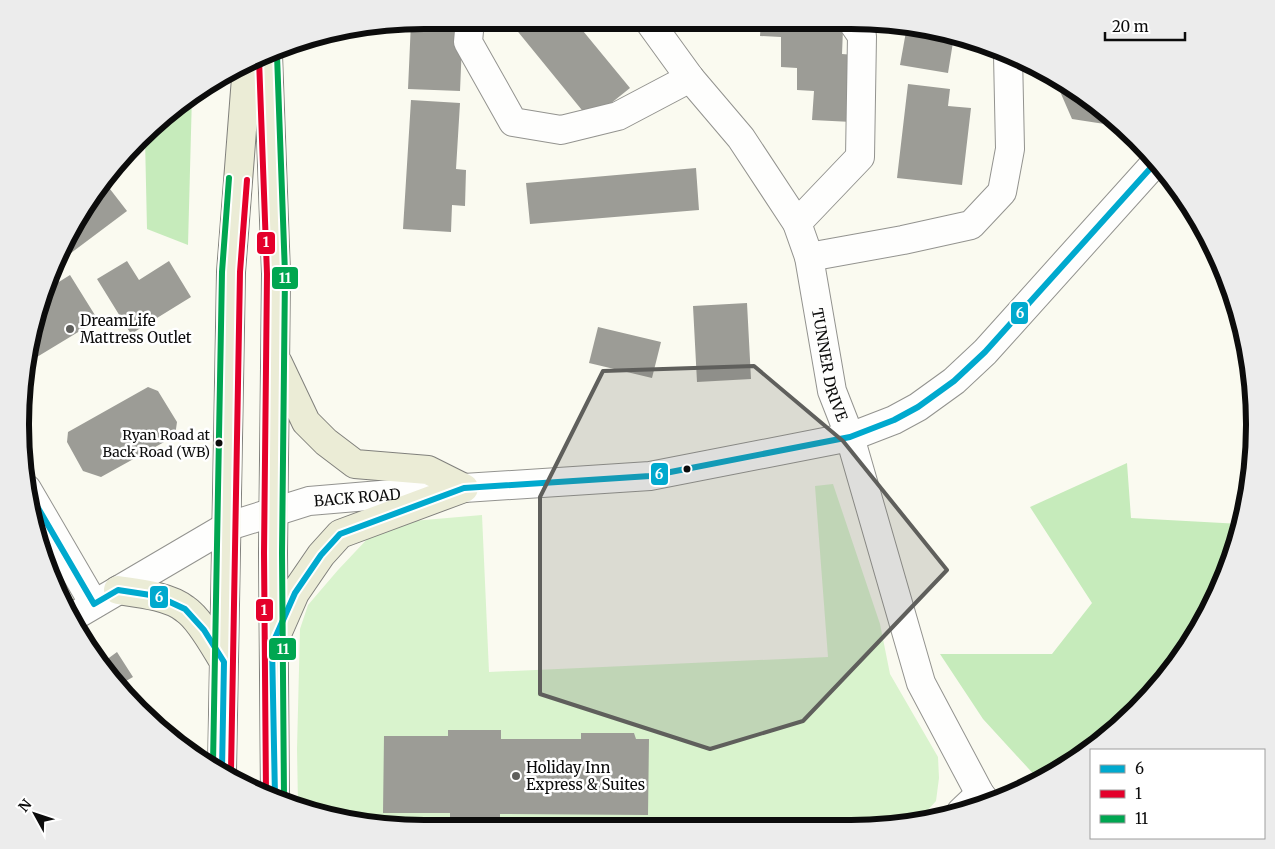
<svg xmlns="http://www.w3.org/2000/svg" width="1275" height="849" font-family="Merriweather,serif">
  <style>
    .green { fill: #d9f3cd }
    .forest { fill: #c6ebbb }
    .building { fill: #9c9c96 }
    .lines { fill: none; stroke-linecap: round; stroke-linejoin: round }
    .minor-casing { stroke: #93938f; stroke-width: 30 }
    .major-casing { stroke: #80807c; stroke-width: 30 }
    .minor { stroke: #fefefd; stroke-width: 28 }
    .major { stroke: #ebecd6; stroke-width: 28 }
    .bus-1-casing { stroke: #fff; stroke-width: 10 }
    .bus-2-casing { stroke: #fff; stroke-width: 10 }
    .bus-3-casing { stroke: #fff; stroke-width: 10 }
    .bus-1 { stroke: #00a9ce; stroke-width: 6 }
    .bus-2 { stroke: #e4002b; stroke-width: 6 }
    .bus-3 { stroke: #00a651; stroke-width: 6 }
    .marked { fill: #5f5f5c; fill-opacity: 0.2; stroke: #5f5f5c; stroke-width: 4; stroke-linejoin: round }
    .poi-dot { fill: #5f5f5c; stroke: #fff; stroke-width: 2 }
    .bus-dot { fill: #0c0c0c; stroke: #fff; stroke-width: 2 }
    .labels { text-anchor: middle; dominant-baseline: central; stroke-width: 5; stroke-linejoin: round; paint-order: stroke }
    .bus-label { font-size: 14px; fill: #0c0c0c; stroke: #fff; text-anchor: end }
    .poi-label { font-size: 15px; fill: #0c0c0c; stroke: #fff; text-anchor: start }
    .street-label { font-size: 15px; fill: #0c0c0c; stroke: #fff }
    .rim { fill: none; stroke: #0c0c0c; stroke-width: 6 }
    .line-badge { stroke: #fff; stroke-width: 2 }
    .badge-label { font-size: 14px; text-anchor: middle; font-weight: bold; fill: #fff }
  </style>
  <rect width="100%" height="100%" fill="#fafaf0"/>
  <path class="green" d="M833,484L880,624L890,674L938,757L939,778L936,801L917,822L850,829H425L346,821L298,805L297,749L300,629L308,605L338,570L371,535L401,522L482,515L489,672L828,657L815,486Z"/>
  <path class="forest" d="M192,95L188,245L147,229L145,139Z
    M1127,463L1131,518L1241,524L1224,579L1187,649L1137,710L1075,761L1039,780L983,719L940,654H1052L1092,603L1030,507Z"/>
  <path class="building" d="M424,20H463L460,91L408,89L411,22Z
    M513,20H574L630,88L590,120L510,22Z
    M761,20H814V28L843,29L842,54L855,55L852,122L812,120L814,91L797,90V68L781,67V37L760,36Z
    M907,26L929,28L954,36L948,73L900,65Z
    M1055,80L1112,121L1111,125L1072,119Z
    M908,84L950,89L948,106L971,108L962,185L897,178Z
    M411,100L460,103L456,169L466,170L465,206L452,205L451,232L403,229Z
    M696,168L699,210L530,224L526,183Z
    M103,180L127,211L67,256L62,250Z
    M127,261L139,280L169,261L191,297L131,334L97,279Z
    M70,275L98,320L32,360L30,357L46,290Z
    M747,303L751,379L697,382L693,306Z
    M598,327L661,342L652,378L589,363Z
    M148,387L158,391L177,422L175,436L101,477L83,471L67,442L68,432Z
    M117,652L133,677L119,685L102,663Z
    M448,730H501V739H581V733H634L636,739H649L648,815L500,814V822L450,821V813H383L384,736H448Z"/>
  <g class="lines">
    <g class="minor-casing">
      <g id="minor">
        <path d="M470,20L468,42L513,122L561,130L618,116L690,78"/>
        <path id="s1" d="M648,20L690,78L741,138L797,223L809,257L832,391L850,437L921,683L980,794L988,804"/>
        <path d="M797,223L860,157L862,36L851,20"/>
        <path d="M809,257L903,240L971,225L1002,192L1010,149L1008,55"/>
        <path d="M27,489L94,604"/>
        <path id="s2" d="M71,618L226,527L309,501L464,488L650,476L850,437L894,420L918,407L954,381L985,352L1156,162"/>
        <path d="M961,812L980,794"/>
      </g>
    </g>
    <g class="major-casing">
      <path id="major" d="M268,55L276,274L273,553L275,797
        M278,363L306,422L326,442L355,464L428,470L464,488
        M118,590C138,593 169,596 185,609C200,619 214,646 224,662
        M277,634L295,593L321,555L340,534L464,488
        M222,771L231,272L247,65"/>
    </g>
    <use href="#minor" class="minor"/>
    <use href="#major" class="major"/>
    <g class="bus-1-casing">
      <path id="bus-1" d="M27,489L94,604L118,590L157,596L185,609L204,630L224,662L222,770
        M275,797L272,645L295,593L321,555L340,534L464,488L650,476L850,437L894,420L918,407L954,381L985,352L1156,162"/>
    </g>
    <g class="bus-2-casing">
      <path id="bus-2" d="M259,59L267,274L264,553L266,794
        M231,771L240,272L247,180"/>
    </g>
    <g class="bus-3-casing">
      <path id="bus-3" d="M277,55L285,274L282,553L284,797
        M213,764L222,272L229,178"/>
    </g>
    <use href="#bus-1" class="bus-1"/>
    <use href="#bus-2" class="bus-2"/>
    <use href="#bus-3" class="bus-3"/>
  </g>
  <path class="marked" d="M754,366L843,441L947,570L803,721L710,749L540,694V497L603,371Z"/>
  <g class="poi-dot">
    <circle cx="70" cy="329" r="5"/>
    <circle cx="516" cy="776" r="5"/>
  </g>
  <g class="bus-dot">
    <circle cx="219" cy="443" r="4.5"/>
    <circle cx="687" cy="469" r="4.5"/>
  </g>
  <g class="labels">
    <g class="bus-label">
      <text x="210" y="435">Ryan Road at<tspan x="210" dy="17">Back Road (WB)</tspan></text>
    </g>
    <g class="poi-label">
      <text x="80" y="320">DreamLife<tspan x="80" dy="17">Mattress Outlet</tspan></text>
      <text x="526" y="767">Holiday Inn<tspan x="526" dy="17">Express &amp; Suites</tspan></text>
    </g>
    <g class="street-label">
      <text stroke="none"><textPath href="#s1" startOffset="398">TUNNER DRIVE</textPath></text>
      <text stroke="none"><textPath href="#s2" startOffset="315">BACK ROAD</textPath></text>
    </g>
  </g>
  <path d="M0 0H1275V849H0ZM424 29H851A395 395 0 0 1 1246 424V425A395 395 0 0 1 851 820H424A395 395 0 0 1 29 425V424A395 395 0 0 1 424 29Z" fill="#ececec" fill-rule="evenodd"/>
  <path class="rim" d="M424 29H851A395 395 0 0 1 1246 424V425A395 395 0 0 1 851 820H424A395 395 0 0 1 29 425V424A395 395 0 0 1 424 29Z"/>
  <g class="line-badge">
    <rect x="256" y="231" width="20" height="24" rx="5" fill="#e4002b"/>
    <rect x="271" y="266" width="28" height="24" rx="5" fill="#00a651"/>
    <rect x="1010" y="301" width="19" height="24" rx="5" fill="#00a9ce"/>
    <rect x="650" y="462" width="19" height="24" rx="5" fill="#00a9ce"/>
    <rect x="149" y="585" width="20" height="24" rx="5" fill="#00a9ce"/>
    <rect x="255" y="598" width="19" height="24" rx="5" fill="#e4002b"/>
    <rect x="268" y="637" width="29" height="24" rx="5" fill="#00a651"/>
  </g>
  <g class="badge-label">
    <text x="266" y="247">1</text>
    <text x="285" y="283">11</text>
    <text x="1020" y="318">6</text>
    <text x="659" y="479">6</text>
    <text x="159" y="602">6</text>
    <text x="264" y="615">1</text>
    <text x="283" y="654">11</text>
  </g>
  <rect x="1090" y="749" width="175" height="90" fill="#ffffff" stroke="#9e9e9e"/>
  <rect x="1100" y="765" width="25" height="8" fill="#00a9ce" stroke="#9e9e9e"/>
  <text x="1135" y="774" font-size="15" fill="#0c0c0c">6</text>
  <rect x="1100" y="790" width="25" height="8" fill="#e4002b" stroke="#9e9e9e"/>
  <text x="1135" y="799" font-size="15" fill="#0c0c0c">1</text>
  <rect x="1100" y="815" width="25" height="8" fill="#00a651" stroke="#9e9e9e"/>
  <text x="1135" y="824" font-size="15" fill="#0c0c0c">11</text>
  <g transform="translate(35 814) rotate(310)" stroke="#ffffff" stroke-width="4" paint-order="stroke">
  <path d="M0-4L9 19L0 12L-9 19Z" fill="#0c0c0c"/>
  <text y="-8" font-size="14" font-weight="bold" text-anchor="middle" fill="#0c0c0c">N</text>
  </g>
  <path d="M1105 32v8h80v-8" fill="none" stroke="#0c0c0c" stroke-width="2.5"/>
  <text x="1112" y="32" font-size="15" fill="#0c0c0c" stroke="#ffffff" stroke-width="4" paint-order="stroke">20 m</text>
</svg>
